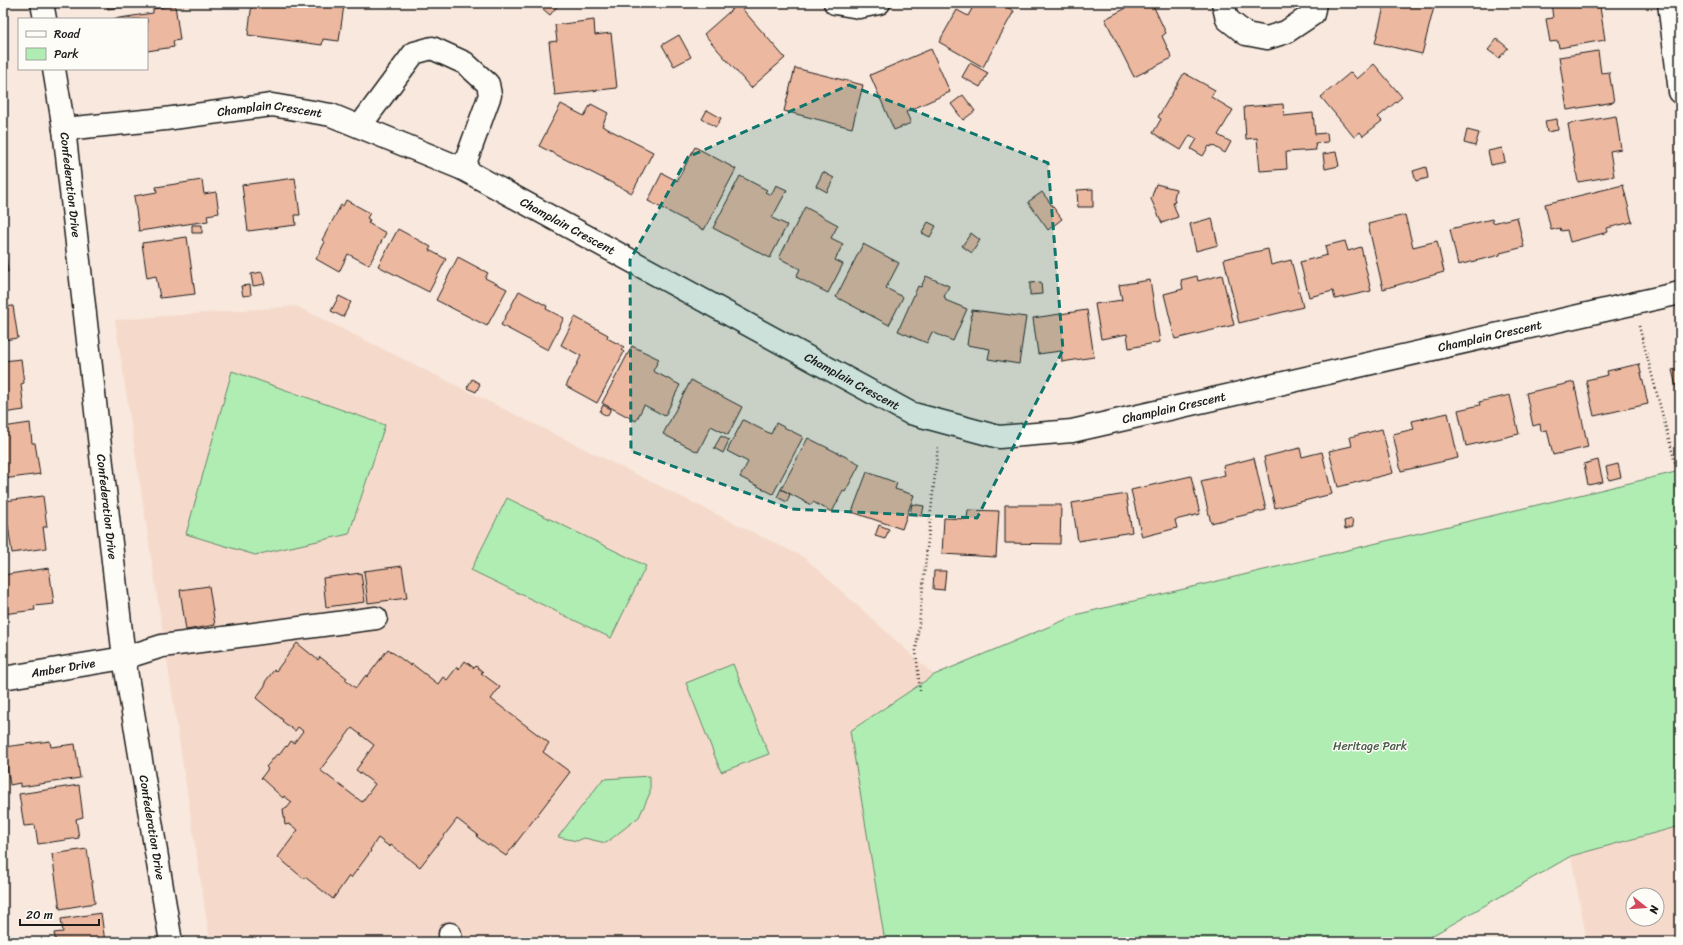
<svg xmlns="http://www.w3.org/2000/svg" width="1683" height="945" font-family="Sriracha,sans-serif">
  <style>
    .built { fill: #f5dacb; fill-rule: evenodd }
    .green { fill: #afedb3; stroke: #668468 }
    .building { fill: #edb8a0; stroke: #1c1c1c; fill-rule: evenodd }
    .lines { fill: none; stroke-linecap: round; stroke-linejoin: round }
    .minor-casing { stroke: #1c1c1c; stroke-width: 25 }
    .path { stroke: #1c1c1c; stroke-width: 2.5; stroke-dasharray: 1 3; stroke-linecap: butt }
    .minor { stroke: #fdfcf7; stroke-width: 22 }
    .marked { fill: #0f766e; fill-opacity: 0.2; stroke: #0f766e; stroke-width: 3; stroke-dasharray: 8 5; stroke-linejoin: round }
    .labels { text-anchor: middle; dominant-baseline: central; stroke-width: 3; stroke-linejoin: round; paint-order: stroke }
    .street-label { font-size: 12px; fill: #1c1c1c; stroke: #fdfcf7 }
    .park-label { font-size: 12px; fill: #485b49; stroke: #fdfcf7 }
  </style>
  <rect width="100%" height="100%" fill="#f8e8dd"/>
  <filter id="ink" filterUnits="userSpaceOnUse"><feTurbulence type="fractalNoise" baseFrequency=".025" numOctaves="2"/><feDisplacementMap in="SourceGraphic" scale="8" xChannelSelector="R" yChannelSelector="G"/><feConvolveMatrix kernelMatrix="1 2 1 2 8 2 1 2 1" color-interpolation-filters="sRGB"/></filter>
  <g filter="url(#ink)">
    <path class="built" d="M296,306L805,558L934,675L850,731L885,942H210L115,320Z
      M1680,826V942H1587L1571,856ZM1633,895H1657V919H1633Z"/>
    <path class="green" d="M232,371L385,425L349,534L255,555L186,534Z
      M1680,471V826L1571,856L1421,942H885L850,731L934,675L1079,614Z
      M507,498L646,566L611,638L471,570Z
      M733,664L769,754L721,772L686,683Z
      M650,776V793L639,817L606,843L584,838L577,841L558,837L603,779Z"/>
    <path class="building" d="M107,3H144V4L108,9Z
      M252,3H328L344,5L339,41L323,39L322,45L248,35Z
      M536,3H560L550,15Z
      M975,3H1000L1014,11L983,67L939,42L957,10L968,16Z
      M1136,3H1152L1166,33L1162,36L1172,58L1134,77L1105,19Z
      M1385,3H1435L1422,54L1375,43Z
      M1551,3H1590V8L1600,7L1605,40L1559,48L1558,41L1550,42L1546,19L1553,18Z
      M738,4L785,58L751,88L704,34Z
      M175,5L180,40L173,41L174,47L147,51V19H113L153,13V9Z
      M594,20L595,35L611,33L617,88L555,95L549,42L557,41L555,25Z
      M679,35L691,57L674,66L662,45Z
      M1497,39L1508,48L1499,58L1488,50Z
      M931,49L950,92L906,112L911,123L894,130L870,75Z
      M1598,51L1601,73L1609,72L1614,102L1567,110L1559,57Z
      M970,63L988,73L980,87L962,77Z
      M1374,64L1402,97L1378,117L1382,121L1363,136L1360,132L1354,137L1321,97L1351,72L1357,79Z
      M795,68L863,85L852,128L784,111Z
      M1184,73L1215,90L1211,97L1233,110L1218,135L1231,142L1225,153L1212,145L1211,147L1209,146L1203,156L1191,149L1197,139L1190,135L1181,150L1153,133L1161,119L1158,117Z
      M963,95L975,111L963,120L951,104Z
      M561,104L584,116L591,104L608,113L602,126L653,152L632,193L539,146Z
      M1283,104L1284,116L1313,113L1315,134L1327,133L1328,142L1315,143L1316,150L1286,152L1287,169L1260,171L1257,138L1246,139L1244,107Z
      M707,110L721,118L716,127L702,119Z
      M1616,116L1621,149L1610,151L1614,176L1578,182L1568,124Z
      M1557,119L1558,130L1547,132L1545,121Z
      M1467,130L1479,133L1475,146L1464,143Z
      M695,147L736,169L704,230L648,201L662,173L677,181Z
      M1502,148L1505,162L1491,165L1488,151Z
      M1336,152L1339,166L1325,169L1323,154Z
      M1426,167L1428,178L1416,181L1413,171Z
      M823,172L834,178L827,192L816,186Z
      M740,176L767,190L765,192L771,195L776,185L787,190L772,218L787,225L770,258L713,228Z
      M295,178L300,215H295L296,225L248,231L242,185Z
      M202,180L204,194L216,192L219,213L207,215L208,221L139,231L134,196L157,192L156,187Z
      M1156,184L1176,189L1174,198L1175,202L1173,203L1178,217L1162,223L1151,199Z
      M1623,185L1632,222L1607,228L1608,232L1570,242L1567,230L1561,231L1560,228L1551,230L1545,204Z
      M1093,189V207H1078L1077,190Z
      M1042,192L1062,219L1048,230L1028,202Z
      M346,200L370,213L367,218L370,220L368,223L386,233L369,265L348,254L339,272L316,259L325,242L322,240L341,205L343,206Z
      M805,207L838,225L831,238L843,244L835,260L843,264L828,293L796,277L800,269L779,258Z
      M1405,215L1413,247L1437,241L1444,272L1383,289L1368,224Z
      M1517,217L1524,247L1500,253V255L1458,265L1450,229L1492,219L1493,223Z
      M1212,218L1218,245L1196,251L1190,224Z
      M928,222L936,226L930,237L922,233Z
      M192,225H202V233H192Z
      M398,229L431,247L429,250L446,259L429,292L378,266Z
      M971,233L980,240L972,253L962,246Z
      M3,237L8,272L3,273Z
      M187,237L195,294L160,298L156,276L147,278L142,243Z
      M1345,241L1348,251L1361,247L1371,291L1335,299L1333,291L1309,297L1300,262L1327,255L1325,246Z
      M863,244L899,263L886,288L903,297L889,325L836,297Z
      M1268,249L1271,265L1291,260L1303,307L1239,323L1224,259Z
      M458,257L488,273L485,278L507,289L487,326L436,300Z
      M262,272L265,284L253,286L251,274Z
      M1222,275L1234,325L1175,339L1164,294L1183,289L1181,280L1197,276L1198,281Z
      M926,276L949,286L944,297L946,298L945,300L967,309L953,341L932,332L927,343L898,331L918,286L921,287Z
      M1150,280L1160,342L1129,348L1127,334L1101,339L1095,304L1122,300L1119,285Z
      M1041,282L1042,294L1030,295V283Z
      M250,285L251,295L243,296L241,286Z
      M519,291L547,306L546,309L564,318L548,350L501,325Z
      M339,296L351,302L343,317L331,311Z
      M13,306L18,338L3,340V307Z
      M972,310L1026,317L1019,364L988,359L990,349L967,345Z
      M1087,310L1094,357L1062,362L1061,351L1038,354L1033,318Z
      M575,317L608,335L607,338L624,347L621,350L624,352L597,403L566,386L581,356L561,345Z
      M632,346L659,359L653,371L680,385L665,416L644,405L636,421L602,403Z
      M21,359L24,383L21,384L24,410L3,413V361Z
      M1639,364L1648,404L1594,416L1586,380L1608,375L1607,371Z
      M1680,368V403L1672,370Z
      M472,379L480,384L476,392L467,388Z
      M691,380L742,407L728,435L711,426L698,452L663,434Z
      M1574,382L1588,447L1553,455L1547,430L1541,431L1540,424L1533,426L1526,393Z
      M1510,395L1519,434L1466,446L1458,410L1480,405L1479,402Z
      M603,405L611,409L607,416L600,412Z
      M1448,413L1458,458L1401,471L1393,434L1414,429L1412,421Z
      M743,420L771,434L776,423L803,437L773,494L740,477L748,462L727,451Z
      M30,423L32,443H35L40,474L3,479V427Z
      M1382,429L1393,473L1338,487L1329,451L1352,446L1350,437Z
      M721,436L729,440L723,453L714,448Z
      M808,438L860,464L845,492L843,491L832,512L813,502L811,505L781,489Z
      M1300,448L1302,457L1322,452L1332,494L1275,508L1264,457Z
      M1254,458L1266,510L1211,523L1201,481L1225,475L1223,466Z
      M1598,460L1603,482L1588,485L1584,464Z
      M1618,464L1621,477L1609,480L1606,467Z
      M867,472L897,483L895,489L914,495L902,529L852,512Z
      M1191,476L1200,514L1175,520L1177,528L1142,537L1131,490Z
      M781,489L790,494L787,502L777,497Z
      M1126,494L1132,532L1078,541L1072,503Z
      M43,496L47,527H43L46,548L12,553L8,525L3,526V504H5V501Z
      M912,504L924,506L922,516L910,514Z
      M1005,505H1061L1060,544L1005,543Z
      M968,510L999,511L996,557L942,554L944,518L967,519Z
      M1352,519L1353,527L1345,529L1344,521Z
      M879,525L889,529L885,539L875,536Z
      M402,566L407,598L368,603L364,571Z
      M49,568L54,604L34,606L35,610L3,614V575Z
      M934,571H946L944,590L933,589Z
      M361,573L365,602L326,607L323,578Z
      M209,586L215,625L186,630L180,590Z
      M297,643L318,660L320,657L347,678L345,680L356,688L366,675L367,677L388,649L411,666L412,664L438,684L443,677L447,680L457,667L459,669L465,661L474,668L476,666L483,672L481,673L500,687L491,699L549,743L543,752L570,772L506,856L489,844L488,845L476,836L478,835L457,819L420,867L391,845L390,847L378,838L370,850L371,851L351,878L349,876L333,899L305,877L304,879L278,857L298,830L289,824L285,825L283,809L287,808L292,802L284,796L283,798L261,778L268,769L266,767L277,754L279,755L286,746L287,747L291,741L294,743L303,731L298,727L295,731L282,721L283,720L256,698L266,684L265,682L274,670L276,671ZM352,728L374,745L356,770L375,784L362,802L320,770Z
      M50,741L51,747L75,744L80,778L20,787V783L10,785L4,747Z
      M79,785L83,817L76,819L79,838L38,844L35,825L24,826L19,794Z
      M87,849L95,903L60,909L52,854Z
      M101,913L105,942H56L54,933L63,932L61,919Z"/>
    <g class="lines">
      <g class="minor-casing">
        <g id="minor">
          <path d="M42,3L45,19"/>
          <path d="M835,3L859,7L879,3"/>
          <path d="M1223,3L1227,19L1246,34L1267,38L1286,32L1313,14L1315,3"/>
          <path d="M1669,3L1680,92"/>
          <path id="s1" d="M54,69L64,129L124,658L171,942"/>
          <path d="M360,126L414,53L432,48L465,63L488,84L490,95L463,169"/>
          <path id="s2" d="M64,129L165,119L272,105L331,115L463,169L910,413L999,437L1072,431L1680,293"/>
          <path id="s3" d="M3,678L124,658L162,646L376,618"/>
          <path d="M450,934L451,942"/>
        </g>
      </g>
      <path class="path" d="M1639,326L1680,481
        M920,691L916,651L938,446"/>
      <use href="#minor" class="minor"/>
    </g>
  </g>
  <path class="marked" d="M849,85L1048,163L1063,350L977,518L791,509L631,451L630,260L688,157Z"/>
  <g class="labels">
    <g class="street-label">
      <text stroke="none"><textPath href="#s2" startOffset="207">Champlain Crescent</textPath></text>
      <text stroke="none"><textPath href="#s1" startOffset="117">Confederation Drive</textPath></text>
      <text stroke="none"><textPath href="#s2" startOffset="531">Champlain Crescent</textPath></text>
      <text stroke="none"><textPath href="#s2" startOffset="1515">Champlain Crescent</textPath></text>
      <text stroke="none"><textPath href="#s2" startOffset="855">Champlain Crescent</textPath></text>
      <text stroke="none"><textPath href="#s2" startOffset="1191">Champlain Crescent</textPath></text>
      <text stroke="none"><textPath href="#s1" startOffset="441">Confederation Drive</textPath></text>
      <text stroke="none"><textPath href="#s3" startOffset="61">Amber Drive</textPath></text>
      <text stroke="none"><textPath href="#s1" startOffset="765">Confederation Drive</textPath></text>
    </g>
    <g class="park-label">
      <text x="1370" y="746">Heritage Park</text>
    </g>
  </g>
  <rect width="1683" height="945" fill="none" stroke="#fdfcf7" stroke-width="16"/>
  <rect x="8" y="8" width="1667" height="929" fill="none" stroke="#1c1c1c" stroke-width="1.5" filter="url(#ink)"/>
  <rect x="18" y="18" width="130" height="52" fill="#fdfcf7" stroke="#a3a29f"/>
  <rect x="26" y="31" width="20" height="6" fill="#fdfcf7" stroke="#a3a29f"/>
  <text x="54" y="38" font-size="12" fill="#1c1c1c">Road</text>
  <rect x="26" y="48" width="20" height="12" fill="#afedb3" stroke="#a3a29f"/>
  <text x="54" y="58" font-size="12" fill="#1c1c1c">Park</text>
  <g transform="translate(1645 907) rotate(107)"><circle r="19" fill="#fdfcf7" stroke="#a3a29f"/>
  <path d="M0-3L7 15L0 10L-7 15Z" fill="#d1495b"/>
  <text y="-6" font-size="11" font-weight="bold" text-anchor="middle" fill="#1c1c1c">N</text>
  </g>
  <path d="M20 919v6h79v-6" fill="none" stroke="#1c1c1c" stroke-width="2"/>
  <text x="26" y="919" font-size="12" fill="#1c1c1c" stroke="#fdfcf7" stroke-width="3" paint-order="stroke">20 m</text>
</svg>
